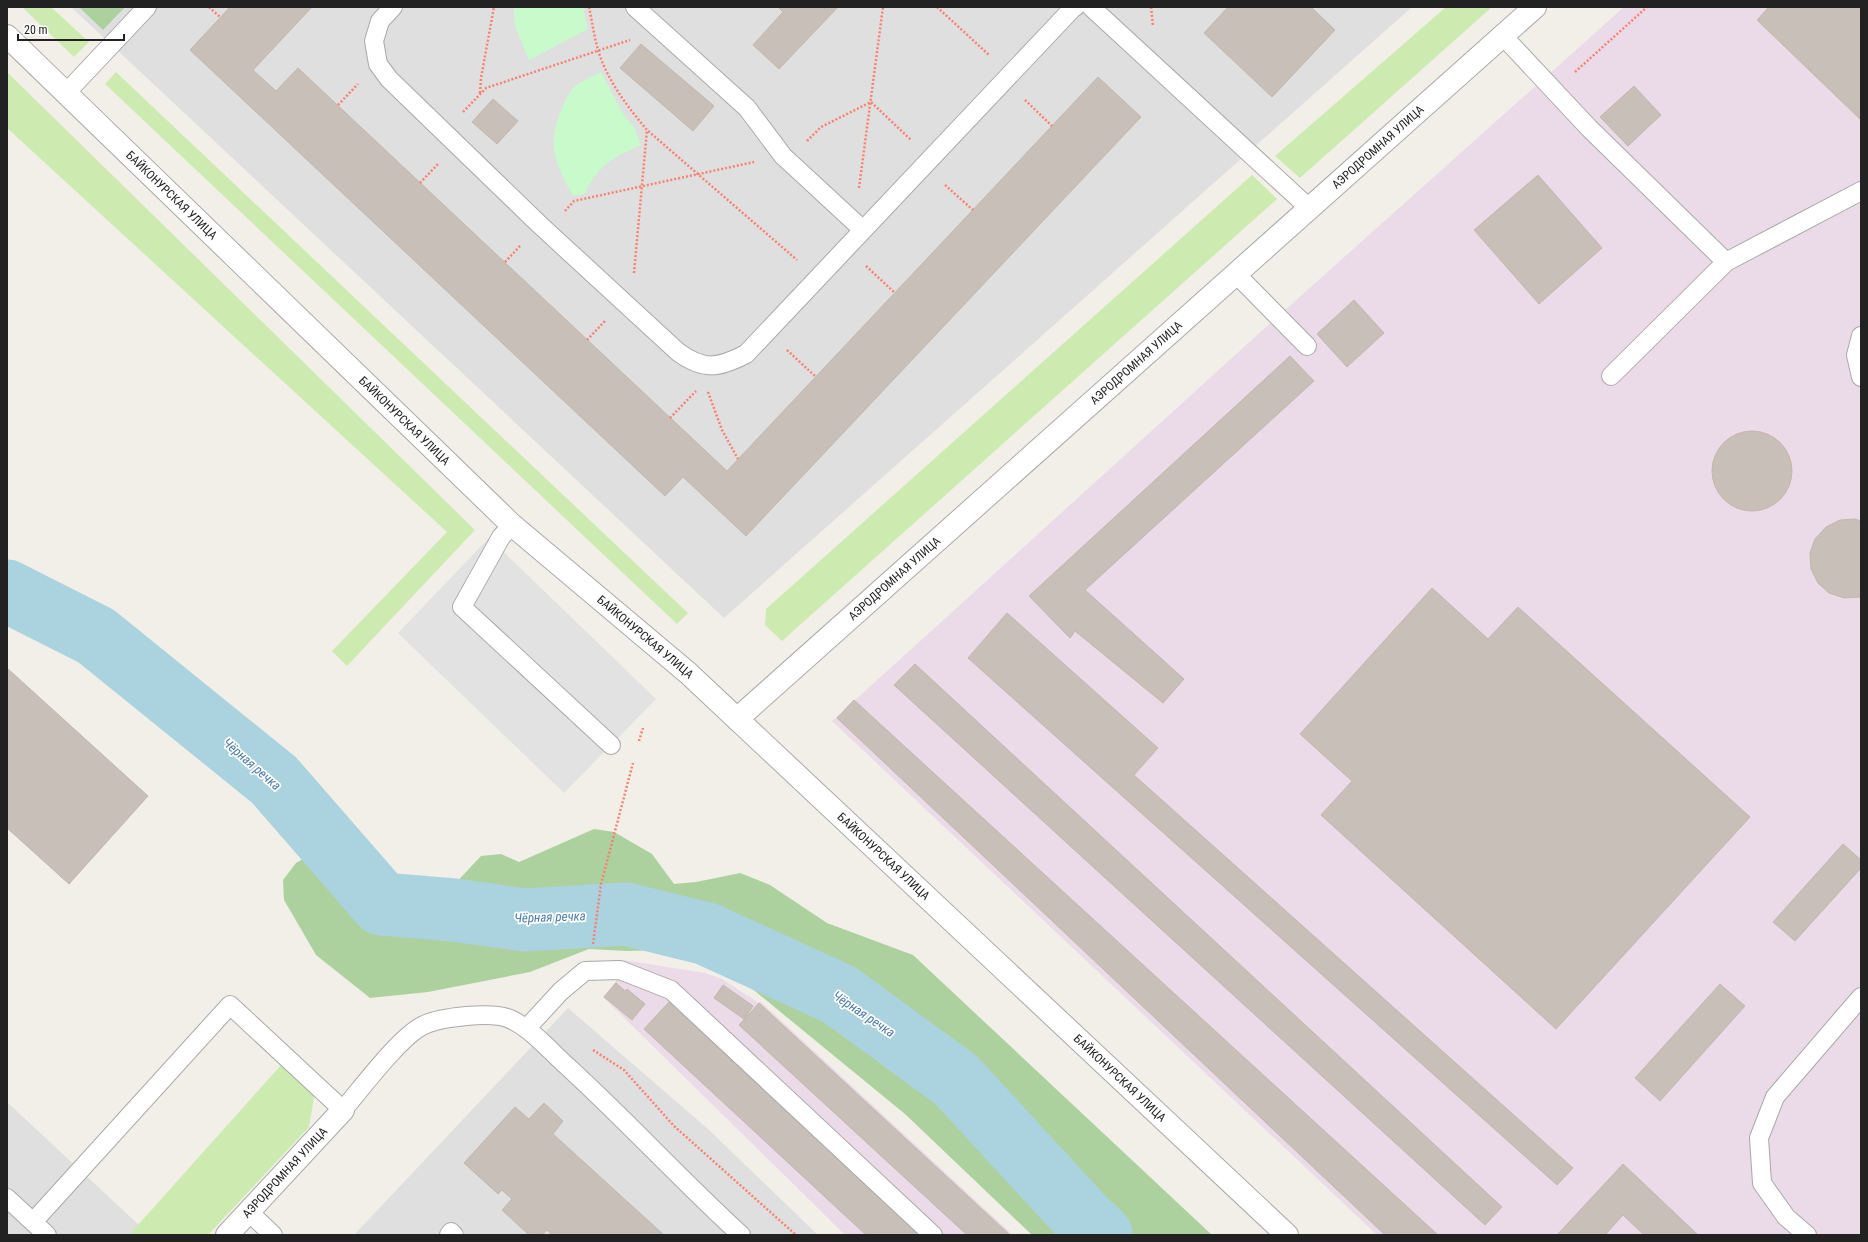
<svg xmlns="http://www.w3.org/2000/svg" width="1868" height="1242" font-family="'Roboto Condensed',sans-serif">
  <style>
    .residential { fill: #e0dfdf }
    .industrial { fill: #ebdbe8 }
    .grass { fill: #cdebb0 }
    .forest { fill: #add19e }
    .park { fill: #c8facc }
    .parking { fill: #e2e2e2 }
    .lines { fill: none; stroke-linecap: round; stroke-linejoin: round }
    .river { stroke: #aad3df; stroke-width: 63 }
    .building { fill: #c7bfb8; stroke: #c4b6ab }
    .lane-casing { stroke: #a9a9a9; stroke-width: 20 }
    .street-casing { stroke: #a9a9a9; stroke-width: 24 }
    .path { stroke: #fa8072; stroke-width: 2.5; stroke-dasharray: 2 2; stroke-linecap: butt }
    .lane { stroke: #fff; stroke-width: 18 }
    .street { stroke: #fff; stroke-width: 22 }
    .labels { text-anchor: middle; dominant-baseline: central; stroke-width: 3.5; stroke-linejoin: round; paint-order: stroke }
    .street-label { font-size: 12px; fill: #222; stroke: #fff }
    .water-label { font-size: 13px; font-style: italic; fill: #4a7aab; stroke: #fff }
  </style>
  <rect width="100%" height="100%" fill="#f2efe9"/>
  <path class="residential" d="M71,7H1412L724,618Z
    M568,1008L708,1129L818,1235H354Z
    M7,1102L140,1226L132,1235H7Z"/>
  <path class="industrial" d="M1624,7H1861V1235H1377L832,721L1266,327Z
    M623,960L705,973L722,979L759,1003L760,1001L1013,1235H845L603,997L616,981Z"/>
  <path class="grass" d="M22,7H51L89,42L74,57Z
    M1446,7H1492L1300,178L1275,156Z
    M7,72L475,530L347,666L332,651L447,532L7,128Z
    M116,72L688,613L677,624L105,84Z
    M1252,175L1277,199L782,641L765,625L766,609Z
    M282,1064L315,1092L309,1127L208,1235H129Z"/>
  <path class="forest" d="M79,7H125L103,30Z
    M594,829L614,832L652,854L674,884L696,882L740,873L770,885L827,923L913,955L1212,1235H1032L905,1114L728,969L668,950L627,951L589,949L530,972L428,992L370,998L316,955L284,900L283,880L296,863L331,843L353,850L392,896L451,888L481,856L501,854L519,862Z"/>
  <path class="park" d="M514,7H583L588,29L529,60L515,26Z
    M601,72L622,112L634,127L641,145C614,156 596,167 585,194L573,196C555,163 546,145 562,108C566,99 570,89 579,83C586,79 594,76 601,72Z"/>
  <path class="parking" d="M489,538L656,699L564,793L398,633Z"/>
  <g class="lines">
    <path class="river" d="M7,591L96,636L274,780L382,904L454,910L525,920L626,914L707,934L840,995L956,1080L1085,1220L1101,1235"/>
  </g>
  <path class="building" d="M230,7H312L253,70L276,91L298,68L727,471L1098,77L1141,117L746,536L683,477L665,496L190,50Z
    M778,7H838L779,69L753,45L783,12Z
    M1228,7H1311L1335,30L1272,97L1204,33Z
    M1769,7H1861V120L1757,20Z
    M641,44L714,106L693,131L620,68Z
    M1634,86L1661,115L1628,146L1600,117Z
    M493,99L518,121L497,144L472,122Z
    M1538,175L1602,248L1539,304L1474,230Z
    M1354,300L1384,333L1347,367L1317,334Z
    M1290,356L1314,381L1085,590L1184,679L1163,703L1075,631L1070,638L1029,596Z
    M1712 471a40 40 0 1 1 80 0a40 40 0 1 1-80 0Z
    M1855,519L1861,521V597L1844,598L1829,593L1818,583L1811,569L1810,553L1815,539L1826,527L1840,520Z
    M1432,588L1488,639L1518,607L1750,817L1556,1029L1321,815L1352,781L1300,734Z
    M1007,613L1158,748L1134,775L1573,1168L1557,1185L968,658Z
    M915,664L1502,1207L1485,1225L894,685Z
    M7,668L148,796L69,884L7,828Z
    M854,700L1438,1235H1385L837,718Z
    M1843,844L1861,860V868L1795,941L1773,922Z
    M616,983L625,991L627,989L645,1004L632,1020L604,997Z
    M1720,984L1745,1006L1660,1101L1635,1078Z
    M723,985L753,1006L744,1019L714,998Z
    M669,1002L920,1235H866L644,1029Z
    M759,1003L1010,1235H967L739,1025Z
    M544,1103L563,1121L553,1134L664,1235H552L547,1230L542,1235H529L502,1210L512,1199L502,1190L498,1194L464,1163L515,1107L529,1119Z
    M1623,1164L1640,1180L1698,1235H1644L1623,1215L1605,1235H1557Z"/>
  <g class="lines">
    <g class="lane-casing">
      <path id="lane" d="M393,7L380,21L374,41L378,64L389,79L540,225L678,352C704,371 719,368 746,354L1073,8L1075,7
        M635,7L747,108L783,156L862,229
        M1091,7L1309,208
        M1503,36L1589,128L1726,262
        M66,93L147,7
        M1236,274L1307,346
        M1861,336L1856,355L1861,377
        M1611,376L1726,262L1861,191
        M512,525L501,537L462,607L611,745
        M526,1029L561,991L585,971L620,970L671,990L933,1235
        M7,1198L47,1235
        M249,1212L273,1235
        M33,1222L230,1005L343,1110C361,1089 401,1035 424,1025C441,1017 492,1011 510,1019C532,1029 550,1051 568,1067C627,1121 682,1181 741,1235
        M449,1235L451,1232L454,1235
        M1807,1235L1786,1217L1762,1183L1759,1138L1775,1097L1861,997"/>
    </g>
    <g class="street-casing">
      <g id="street">
        <path id="s1" d="M7,36L512,525L688,673L1287,1235"/>
        <path id="s2" d="M737,719L1535,7"/>
        <path id="s3" d="M227,1235L343,1110"/>
      </g>
    </g>
    <path class="path" d="M209,7L220,17
      M589,7C592,21 594,36 598,50C607,80 627,106 647,130L797,260
      M937,7L989,55
      M1151,7L1153,26
      M1575,72L1647,7
      M480,93L481,78L494,7
      M1025,100L1052,126
      M338,105L358,84
      M463,112L486,88L630,40
      M807,141L821,127L871,102L911,140
      M420,183L438,164
      M945,185L973,210
      M859,188L883,7
      M565,211L574,201L754,162
      M505,262L521,245
      M866,266L895,293
      M634,273L647,130
      M587,340L605,321
      M787,350L816,377
      M708,392L722,430L738,459
      M670,418L696,391
      M639,741L643,728
      M593,944L601,884L633,763
      M593,1050L624,1070L674,1126L796,1235"/>
    <use href="#lane" class="lane"/>
    <use href="#street" class="street"/>
  </g>
  <g class="labels">
    <g class="street-label">
      <text stroke="none"><textPath href="#s2" startOffset="859">АЭРОДРОМНАЯ УЛИЦА</textPath></text>
      <text stroke="none"><textPath href="#s1" startOffset="229">БАЙКОНУРСКАЯ УЛИЦА</textPath></text>
      <text stroke="none"><textPath href="#s2" startOffset="535">АЭРОДРОМНАЯ УЛИЦА</textPath></text>
      <text stroke="none"><textPath href="#s1" startOffset="553">БАЙКОНУРСКАЯ УЛИЦА</textPath></text>
      <text stroke="none"><textPath href="#s2" startOffset="211">АЭРОДРОМНАЯ УЛИЦА</textPath></text>
      <text stroke="none"><textPath href="#s1" startOffset="877">БАЙКОНУРСКАЯ УЛИЦА</textPath></text>
      <text stroke="none"><textPath href="#s1" startOffset="1201">БАЙКОНУРСКАЯ УЛИЦА</textPath></text>
      <text stroke="none"><textPath href="#s1" startOffset="1525">БАЙКОНУРСКАЯ УЛИЦА</textPath></text>
      <text stroke="none"><textPath href="#s3" startOffset="85">АЭРОДРОМНАЯ УЛИЦА</textPath></text>
    </g>
    <g class="water-label">
      <text transform="translate(252 764) rotate(41)">Чёрная речка</text>
      <text transform="translate(550 917) rotate(-2)">Чёрная речка</text>
      <text transform="translate(864 1014) rotate(34)">Чёрная речка</text>
    </g>
  </g>
  <rect width="1868" height="1242" fill="none" stroke="#222222" stroke-width="16"/>
  <path d="M18 34v6h106v-6" fill="none" stroke="#222222" stroke-width="2"/>
  <text x="24" y="34" font-size="12" fill="#222222" stroke="#ffffff" stroke-width="3" paint-order="stroke">20 m</text>
</svg>
